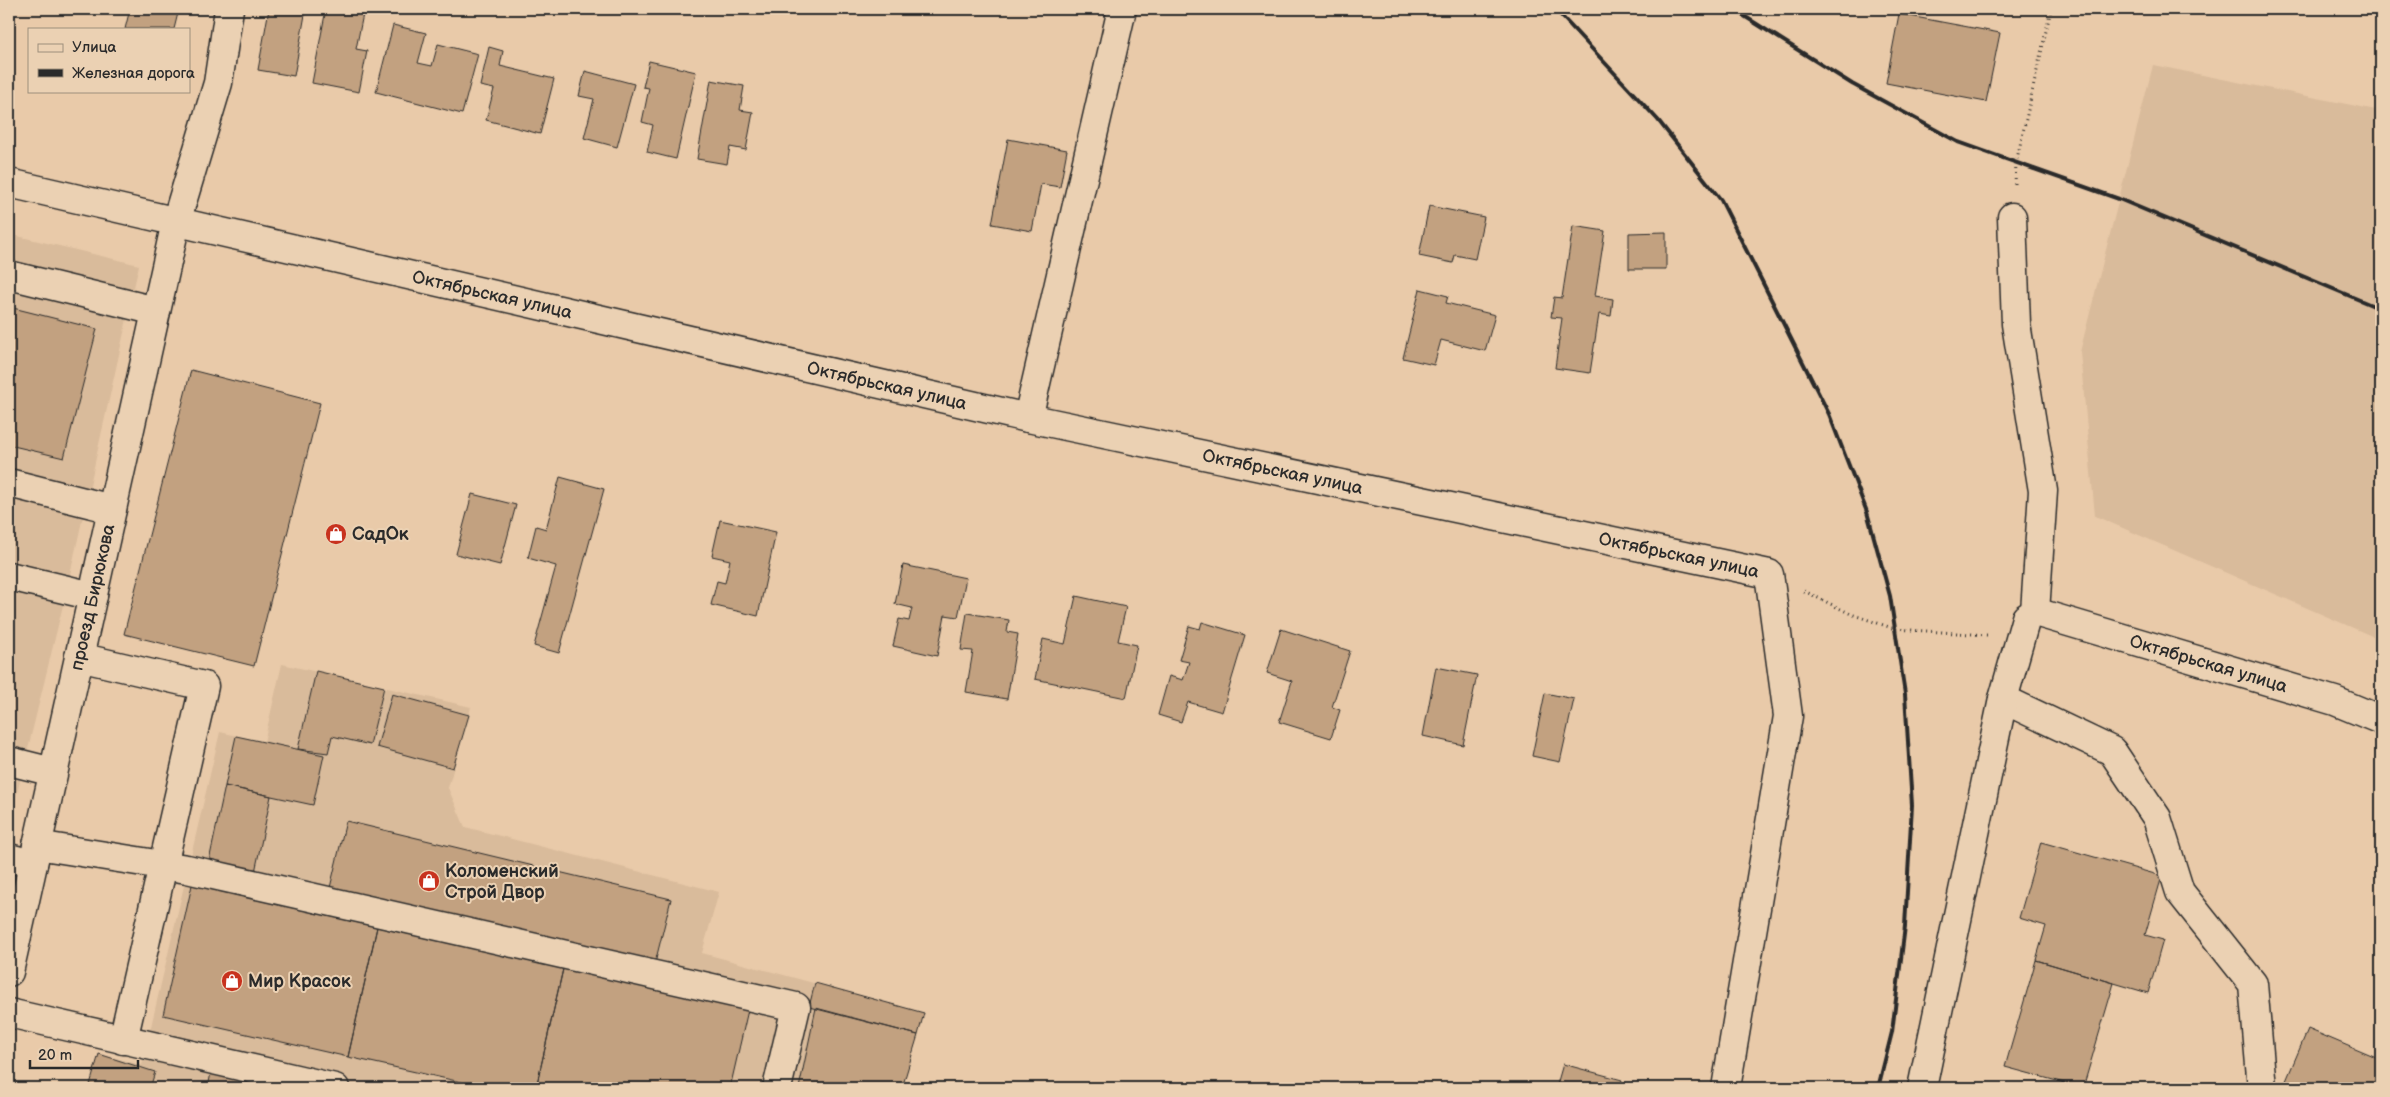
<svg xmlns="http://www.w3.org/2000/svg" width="2390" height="1097" font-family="'Balsamiq Sans',sans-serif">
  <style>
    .built { fill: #d9bb9b }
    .building { fill: #c2a180; stroke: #2b2b2b }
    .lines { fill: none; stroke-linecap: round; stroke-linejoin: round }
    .minor-casing { stroke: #2b2b2b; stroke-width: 31 }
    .path { stroke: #2b2b2b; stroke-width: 3; stroke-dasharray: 1 4; stroke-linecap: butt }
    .minor { stroke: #ebd1b3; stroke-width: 28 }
    .rail { stroke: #2b2b2b; stroke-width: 4 }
    .labels { text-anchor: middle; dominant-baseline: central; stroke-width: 4; stroke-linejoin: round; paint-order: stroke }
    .street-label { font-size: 18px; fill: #2b2b2b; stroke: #ebd1b3 }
    .poi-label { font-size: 18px; font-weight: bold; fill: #2b2b2b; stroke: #ebd1b3; text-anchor: start }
  </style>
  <rect width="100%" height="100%" fill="#e9caa9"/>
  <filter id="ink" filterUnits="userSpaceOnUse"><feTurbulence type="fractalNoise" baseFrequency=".02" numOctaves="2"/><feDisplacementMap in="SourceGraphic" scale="10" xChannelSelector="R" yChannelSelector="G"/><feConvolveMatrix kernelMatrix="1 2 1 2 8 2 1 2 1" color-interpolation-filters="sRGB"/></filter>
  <g filter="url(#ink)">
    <path class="built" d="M2153,65L2381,111V640L2095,516L2080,352Z
      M9,234L139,265L65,597L9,826Z
      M282,664L471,707L448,788L465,827L719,892L702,953L924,1013L902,1088H89L99,1054L142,1065L220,732L264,742Z"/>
    <path class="building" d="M130,9H179L174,29H125Z
      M269,9H306L294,76L258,70Z
      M326,9H364L356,49L367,51L359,92L312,83Z
      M1899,14L2000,33L1986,102L1886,83Z
      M393,25L426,33L418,63L432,66L438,44L478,54L462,114L376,92Z
      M489,47L503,51L500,66L554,79L540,134L486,120L494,89L480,86Z
      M649,61L696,72L676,159L647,152L653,125L642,122L649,88L643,87Z
      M585,71L634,84L617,147L584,138L594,99L579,96Z
      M711,80L744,86L740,110L753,112L746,150L730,147L727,164L697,159Z
      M1008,139L1067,150L1060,187L1041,184L1032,231L992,224Z
      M1429,206L1484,217L1475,259L1455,255L1453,263L1419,256Z
      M1573,226L1605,231L1595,296L1613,299L1611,316L1599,314L1590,373L1555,368L1562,318L1551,317L1554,297L1562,298Z
      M1666,232V269H1629V233Z
      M1420,289L1448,296L1446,303L1495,315L1485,351L1441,340L1434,365L1403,358Z
      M9,307L97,329L64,458L9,445Z
      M191,370L320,403L254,666L124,634Z
      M560,477L604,489L559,653L534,646L556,566L528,558L536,526L546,529Z
      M472,494L516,505L500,565L456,554Z
      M720,520L776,532L758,616L711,605L717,581L725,583L730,560L712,556Z
      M903,565L966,578L958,617L945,615L937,656L893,646L899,619L909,621L912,608L895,604Z
      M1076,596L1126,607L1118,641L1137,645L1126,698L1035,679L1043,639L1065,644Z
      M967,613L1009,620L1007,632L1018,634L1007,699L966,692L973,651L961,650Z
      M1202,622L1245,635L1222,712L1188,702L1181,722L1158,715L1169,676L1183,680L1189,662L1179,660L1189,626L1200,629Z
      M1281,629L1350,651L1332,707L1340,710L1331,738L1279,722L1292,681L1267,673Z
      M1436,667L1477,675L1463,745L1423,736Z
      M316,671L384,687L370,745L332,736L328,753L298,749Z
      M1545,693L1574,699L1560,762L1532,756Z
      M392,694L469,715L453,768L377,747Z
      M236,736L324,755L313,805L225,786Z
      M225,786L271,796L255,872L209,861Z
      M346,821L671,899L653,971L329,892Z
      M2041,842L2162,876L2145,935L2163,940L2148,993L2036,960L2046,926L2019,918Z
      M192,885L377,927L348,1057L163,1015Z
      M377,927L563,969L536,1088H488L348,1057Z
      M2036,960L2114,983L2083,1088L2005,1067Z
      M563,969L748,1010L730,1088H536Z
      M815,983L924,1013L918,1035L809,1007Z
      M816,1008L918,1035L902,1088H799Z
      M2308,1029L2381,1060V1088H2283Z
      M99,1054L155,1072L150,1088H89Z
      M1563,1064L1622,1080L1619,1088H1556Z
      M212,1067L302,1088H208Z"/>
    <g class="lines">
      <g class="minor-casing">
        <g id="minor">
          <path id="s1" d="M9,183L1028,418L1769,574L1788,716L1726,1088"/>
          <path d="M2012,217L2016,324L2043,491L2035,612"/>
          <path d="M9,275L156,311"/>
          <path d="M1028,418L1122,9"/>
          <path d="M9,483L112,509"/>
          <path d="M9,576L93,596"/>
          <path id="s2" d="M2035,612L2335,701L2381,720"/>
          <path d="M79,657L204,686L123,1040"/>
          <path d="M2003,699L2112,751L2157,818L2180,892L2253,984L2262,1088"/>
          <path d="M9,761L53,772"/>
          <path d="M37,845L187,869L796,1007L777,1088"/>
          <path d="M9,858L33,864"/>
          <path id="s3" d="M9,972L176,222L218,83L229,9"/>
          <path d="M9,1013L335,1088"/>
          <path d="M1922,1088L2003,699L2026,618L2035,612"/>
        </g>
      </g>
      <path class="path" d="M2015,184L2016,163L2051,9
        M1804,591L1851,614L1895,629L1987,635"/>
      <use href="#minor" class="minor"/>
      <path class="rail" d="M1555,9L1658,120L1721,200L1829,414L1867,512L1890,596L1905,694L1912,805L1905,926L1892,1032L1878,1088
        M1733,9L1852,84L1958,142L2119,199L2381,309"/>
    </g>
  </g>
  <defs>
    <g id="shop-disc" transform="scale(1.125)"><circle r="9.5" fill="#c8321e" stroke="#ebd1b3"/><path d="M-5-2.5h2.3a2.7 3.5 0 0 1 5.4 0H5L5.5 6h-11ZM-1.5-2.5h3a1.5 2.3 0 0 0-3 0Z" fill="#fff"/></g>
  </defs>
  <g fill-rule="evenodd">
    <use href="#shop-disc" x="336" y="534"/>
    <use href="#shop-disc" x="429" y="881"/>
    <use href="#shop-disc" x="232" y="981"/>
  </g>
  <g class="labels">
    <g class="street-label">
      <text stroke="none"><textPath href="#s1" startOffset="496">Октябрьская улица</textPath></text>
      <text stroke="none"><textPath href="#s1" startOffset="901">Октябрьская улица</textPath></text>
      <text stroke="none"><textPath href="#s1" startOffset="1306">Октябрьская улица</textPath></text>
      <text stroke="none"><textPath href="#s1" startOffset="1711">Октябрьская улица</textPath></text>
      <text stroke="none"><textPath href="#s3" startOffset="384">проезд Бирюкова</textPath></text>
      <text stroke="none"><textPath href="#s2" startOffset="181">Октябрьская улица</textPath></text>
    </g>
    <g class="poi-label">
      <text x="352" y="534">СадОк</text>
      <text x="445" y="871">Коломенский<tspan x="445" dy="21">Строй Двор</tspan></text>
      <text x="248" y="981">Мир Красок</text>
    </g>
  </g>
  <rect width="2390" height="1097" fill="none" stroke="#ebd1b3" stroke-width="30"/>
  <rect x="15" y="15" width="2360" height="1067" fill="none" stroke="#2b2b2b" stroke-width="2" filter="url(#ink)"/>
  <rect x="28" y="28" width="162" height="65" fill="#ebd1b3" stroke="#9e8f7d"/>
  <rect x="38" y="44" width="25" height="8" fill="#ebd1b3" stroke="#9e8f7d"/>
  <text x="72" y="52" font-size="15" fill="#2b2b2b">Улица</text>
  <rect x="38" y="69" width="25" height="8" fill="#2b2b2b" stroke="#9e8f7d"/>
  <text x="72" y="78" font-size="15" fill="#2b2b2b">Железная дорога</text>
  <path d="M30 1060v8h108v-8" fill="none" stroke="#2b2b2b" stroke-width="2.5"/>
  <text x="38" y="1060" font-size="15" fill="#2b2b2b" stroke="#ebd1b3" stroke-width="4" paint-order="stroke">20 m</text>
</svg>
